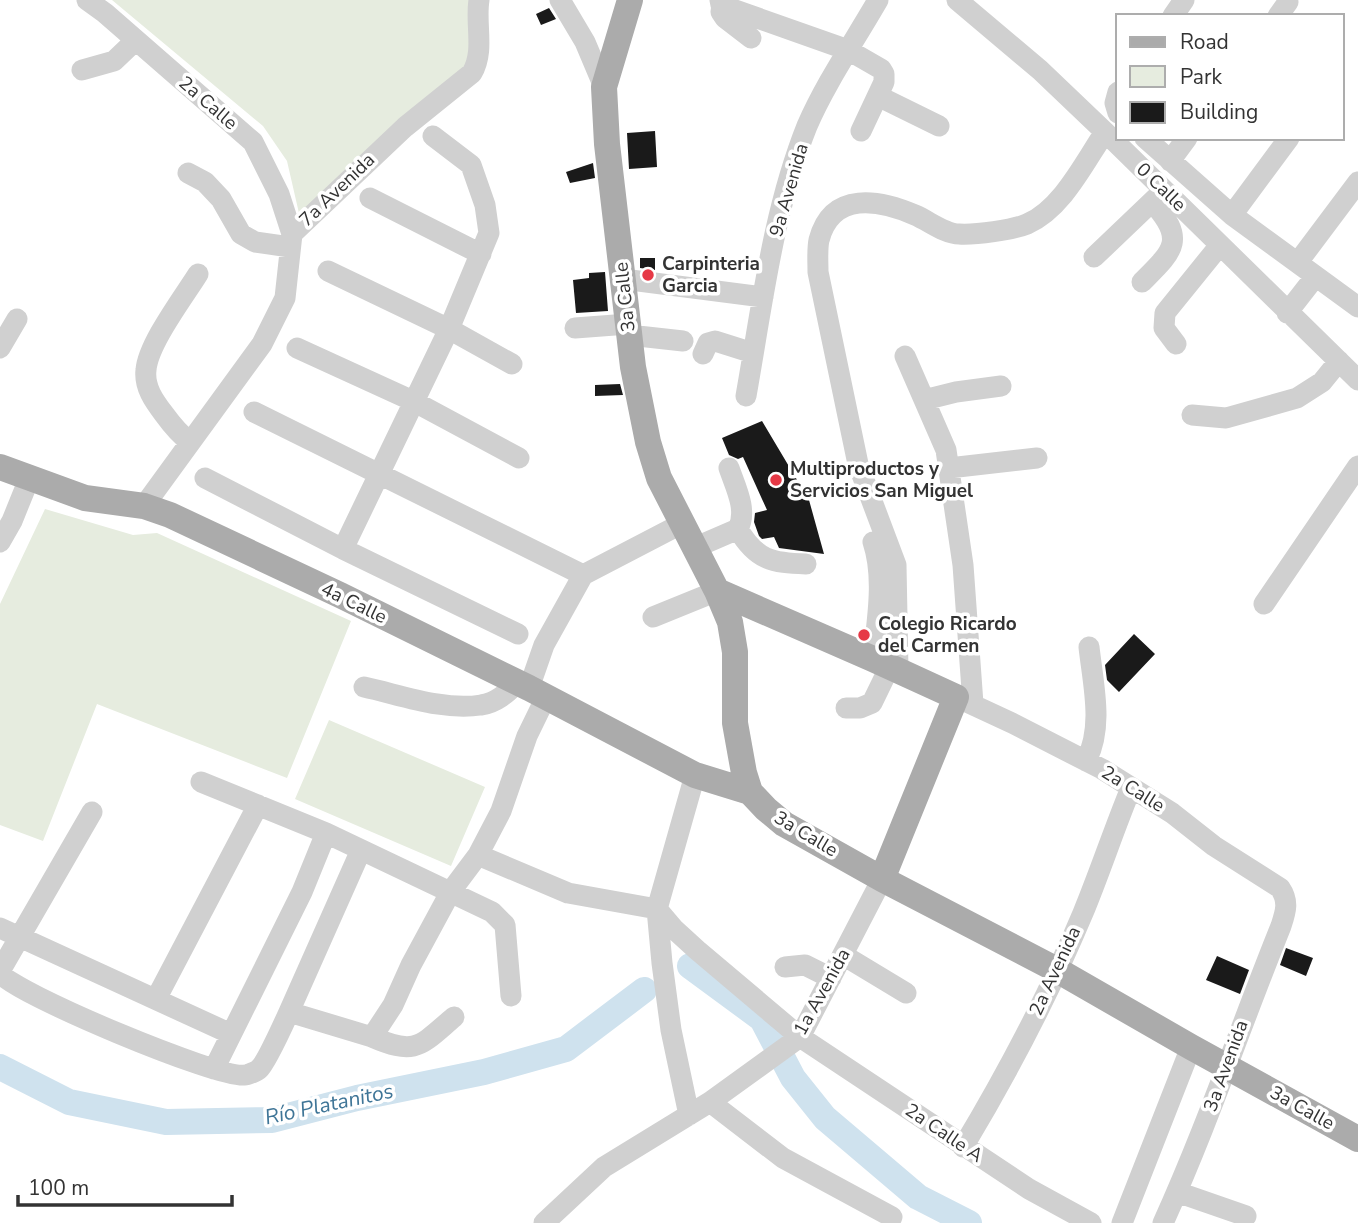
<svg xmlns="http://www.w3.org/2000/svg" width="1358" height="1223" font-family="'Nunito Sans',sans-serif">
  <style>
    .green { fill: #e6ecdf }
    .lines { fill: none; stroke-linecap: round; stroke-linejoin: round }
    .river { stroke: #cfe2ee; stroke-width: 26 }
    .building { fill: #1a1a1a }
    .minor { stroke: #d0d0d0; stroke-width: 21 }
    .major { stroke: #ababab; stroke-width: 26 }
    .poi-dot { fill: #e63946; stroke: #fff; stroke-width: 2.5 }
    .labels { text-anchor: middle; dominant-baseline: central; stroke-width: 7; stroke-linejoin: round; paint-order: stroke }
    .street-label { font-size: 19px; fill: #333; stroke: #fff }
    .poi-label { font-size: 19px; font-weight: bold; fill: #333; stroke: #fff; text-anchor: start }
    .water-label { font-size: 21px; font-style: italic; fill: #3f7597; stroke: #fff }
  </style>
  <rect width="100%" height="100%" fill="#fff"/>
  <path class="green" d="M112,0H475L472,66L301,222L287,161L263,126Z
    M45,509L133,535L157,533L351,621L287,778L97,704L43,841L0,825V604Z
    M329,720L485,787L451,866L295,799Z"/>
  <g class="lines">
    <path class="river" d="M690,966L762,1019L793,1078L825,1118L918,1197L969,1223
      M0,1067L69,1102L166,1122L272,1120L357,1098L484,1072L566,1049L644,990"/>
  </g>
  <path class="building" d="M549,8L556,19L541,25L536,14Z
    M655,131L657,167L629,169L627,133Z
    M593,163L595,178L570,183L566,172Z
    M640,258H655V270L640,268Z
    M605,272L608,311L576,313L573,280L589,278V273Z
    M620,384L623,395L595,396V385Z
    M762,421L809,500L824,554L779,548L774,537L762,539L759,536L754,522L755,513L767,510L743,457L738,459L729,455L722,438Z
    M1134,634L1155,654L1119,692L1107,680L1105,665Z
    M1286,948L1313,958L1306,976L1280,965Z
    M1217,956L1249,970L1240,994L1206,980Z"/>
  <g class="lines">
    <path class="minor" d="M87,0L105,13L253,142L279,194L292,234
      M560,0L585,42L604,87
      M720,0L721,5L848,50L881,69L884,74V82L861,131
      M957,0L1040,70L1105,132L1358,380
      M722,5L721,12L725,18L751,38
      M1173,16L1184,0
      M1278,16L1288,2
      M82,70L114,61L136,40
      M1118,92L1115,103L1118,113
      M878,96L939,126
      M1145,138L1232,215L1358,307
      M1170,161L1187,138
      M188,173L205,182L221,199L241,234L255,242L290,247
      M370,198L481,254
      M1232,215L1289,138
      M1094,257L1160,194
      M1298,262L1358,182
      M328,271L449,329L512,364
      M623,279L763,297
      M1142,282C1173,251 1187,240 1152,202
      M1287,313L1315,277
      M575,328L628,324
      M629,335L683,341
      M1176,344L1164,328L1165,313L1220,245
      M0,348L17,319
      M297,348L413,401L519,458
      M703,354L708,343L715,341L753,353
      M905,356L946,450L963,565L973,704
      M746,396C762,306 773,211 807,126C825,84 855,40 878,0
      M924,400L956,392L1001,386
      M254,412L583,575
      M1192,415L1226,418L1297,398L1322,382L1339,361
      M190,442C179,434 172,425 164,414C154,401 144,387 146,370C148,344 183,298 198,274
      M949,468L1037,458
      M205,478L343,549L518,634
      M144,506L262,344L285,298L292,234L405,127L472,73C485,51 475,24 479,0
      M738,529C756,560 772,563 806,564
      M0,542L12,521L29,479
      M873,542C885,578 877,621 873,659
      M694,548L738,529C748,510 735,486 729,468
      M343,549L449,329L489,233L485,205L471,165L433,136
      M1264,604L1358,466
      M653,617L717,591
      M898,670L896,565L858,464L818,272C818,262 817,249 819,240C832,190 880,200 915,215C929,221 945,234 959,234C975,235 1013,230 1027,224C1062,209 1084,163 1105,132
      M364,687C401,695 443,711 481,705C496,703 507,693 517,683
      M529,688L544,645L583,575L681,524
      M956,697L1012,723L1102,769L1172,813L1214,846L1280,888C1289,901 1286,911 1281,926C1241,1025 1207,1126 1163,1223
      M846,708H860L872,703L890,666
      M1086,761C1104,727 1093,684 1089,647
      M201,782L326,833L492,912L505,925L511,996
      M478,855L568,893L657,909L674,929L697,950L800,1037L1029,1189L1091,1223
      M0,928L231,1034
      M843,955L906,993
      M785,967L805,965L831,978
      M0,971L92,812
      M0,973C11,992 221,1080 245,1075C248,1075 257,1071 259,1069C266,1063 284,1023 289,1012L372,1037L393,1005L411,965L451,891L478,855L501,811L527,736L546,697
      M156,999L258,805
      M289,1012L361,850
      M372,1037C416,1056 420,1046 454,1017
      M214,1069L302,892L326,833
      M710,1102L783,1158L892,1217
      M689,1115L671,1030L662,963L657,909L695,775
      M963,1147C1008,1072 1049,994 1083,913C1100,872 1114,829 1131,788
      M1177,1192L1246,1216
      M544,1223L604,1167L710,1102L800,1037L882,879
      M1122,1223L1191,1047"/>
    <path class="major" d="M630,0L604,87L607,144L633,367L648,442L659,478L717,591L730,622L735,652V723L744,773L750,792L766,809L784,824L882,879L1057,970L1191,1047L1358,1139
      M0,467L85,498L144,506L170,515L340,595L529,688L695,775L750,792
      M717,591L873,659L956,697L882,879"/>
  </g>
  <g class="poi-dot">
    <circle cx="648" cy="275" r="7"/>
    <circle cx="776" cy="480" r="7"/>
    <circle cx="864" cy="635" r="7"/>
  </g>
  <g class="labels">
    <g class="street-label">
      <text transform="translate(208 103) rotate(41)">2a Calle</text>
      <text transform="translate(1161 187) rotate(44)">0 Calle</text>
      <text transform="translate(337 190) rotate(-44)">7a Avenida</text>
      <text transform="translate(789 190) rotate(-74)">9a Avenida</text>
      <text transform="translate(625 297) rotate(-96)">3a Calle</text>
      <text transform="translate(354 603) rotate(26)">4a Calle</text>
      <text transform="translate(1133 789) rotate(32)">2a Calle</text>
      <text transform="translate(806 834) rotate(31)">3a Calle</text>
      <text transform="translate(1055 971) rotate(-65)">2a Avenida</text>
      <text transform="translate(822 992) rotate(-61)">1a Avenida</text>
      <text transform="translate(1226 1066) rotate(-70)">3a Avenida</text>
      <text transform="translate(1302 1108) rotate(29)">3a Calle</text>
      <text transform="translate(944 1133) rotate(34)">2a Calle A</text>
    </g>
    <g class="poi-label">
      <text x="662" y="264">Carpinteria<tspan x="662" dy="22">Garcia</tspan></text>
      <text x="790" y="469">Multiproductos y<tspan x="790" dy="22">Servicios San Miguel</tspan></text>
      <text x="878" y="624">Colegio Ricardo<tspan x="878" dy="22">del Carmen</tspan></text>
    </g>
    <g class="water-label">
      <text transform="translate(329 1104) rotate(-12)">Río Platanitos</text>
    </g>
  </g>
  <rect x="1116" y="14" width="228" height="126" fill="#ffffff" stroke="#adadad" stroke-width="2"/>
  <rect x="1130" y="37" width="35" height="10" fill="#ababab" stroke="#adadad" stroke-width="2"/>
  <text x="1180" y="49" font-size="21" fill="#333333">Road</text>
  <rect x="1130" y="66" width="35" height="21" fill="#e6ecdf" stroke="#adadad" stroke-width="2"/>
  <text x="1180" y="84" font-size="21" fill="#333333">Park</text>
  <rect x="1130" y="102" width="35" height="21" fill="#1a1a1a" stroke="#adadad" stroke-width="2"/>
  <text x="1180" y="119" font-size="21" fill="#333333">Building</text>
  <path d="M18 1195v10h214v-10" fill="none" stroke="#333333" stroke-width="3.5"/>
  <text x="28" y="1195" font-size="21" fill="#333333" stroke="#ffffff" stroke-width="5" paint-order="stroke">100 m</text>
</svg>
